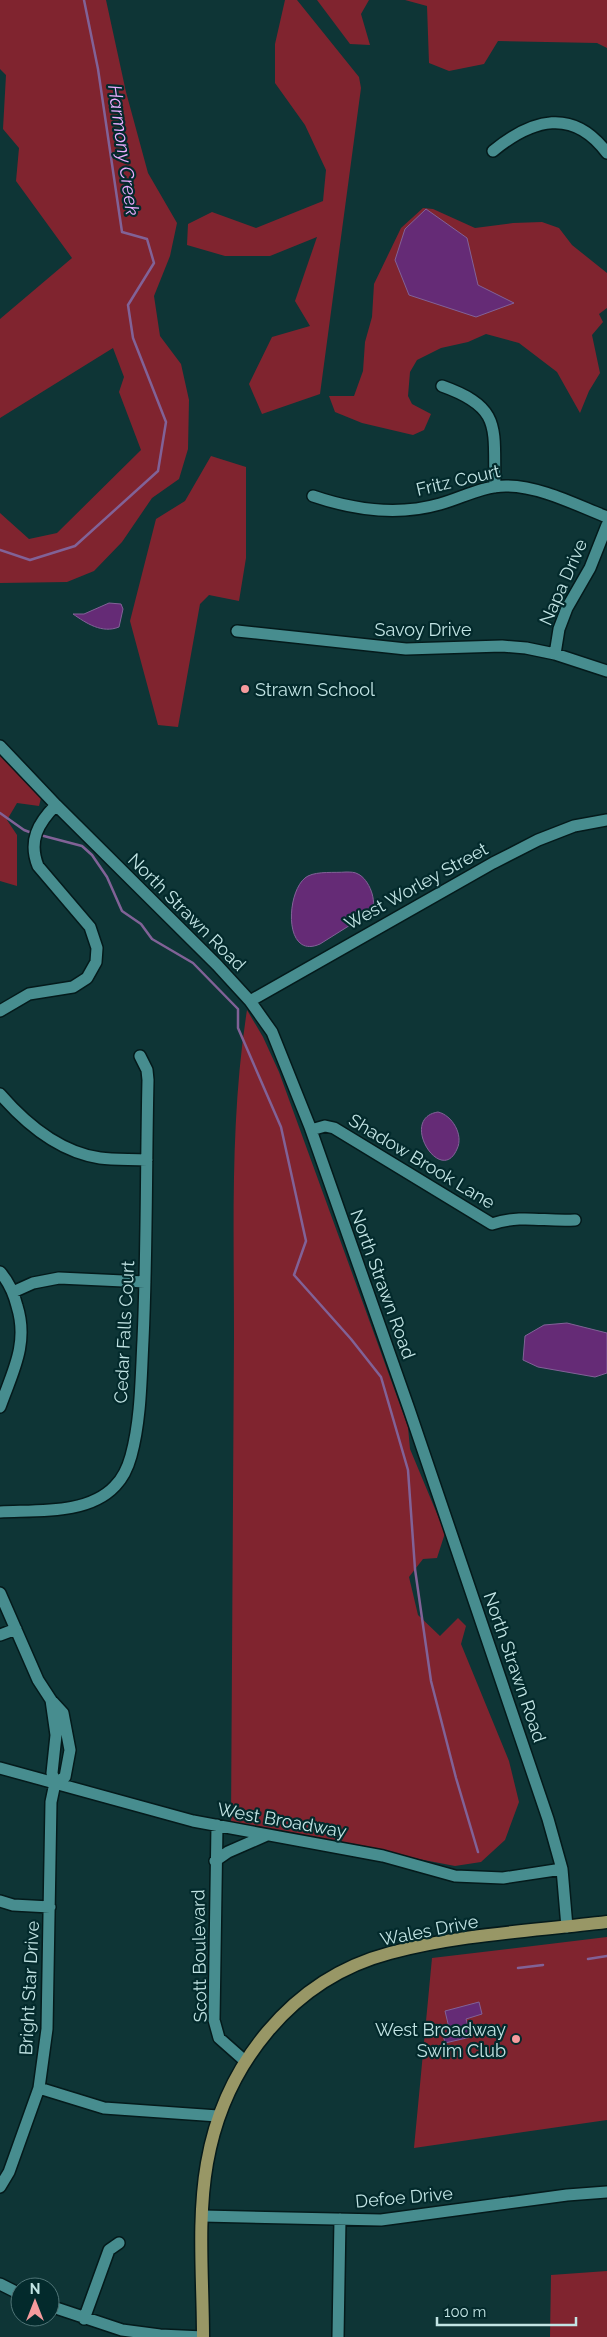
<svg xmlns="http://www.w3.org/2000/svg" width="607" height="2337" font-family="Raleway,sans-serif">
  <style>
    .green { fill: #80242f }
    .water { fill: #652b76; stroke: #816297 }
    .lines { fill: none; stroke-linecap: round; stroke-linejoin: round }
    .stream { stroke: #816297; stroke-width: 2.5 }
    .minor-casing { stroke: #041a1b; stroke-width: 14 }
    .major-casing { stroke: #041a1b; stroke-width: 15 }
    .minor { stroke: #478d8f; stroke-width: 11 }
    .major { stroke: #989766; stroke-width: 12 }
    .poi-dot { fill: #f59b9d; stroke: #032a2c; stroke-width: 2 }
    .labels { text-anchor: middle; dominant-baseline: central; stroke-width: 4.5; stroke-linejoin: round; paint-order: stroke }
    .street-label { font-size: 18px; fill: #c2e4e4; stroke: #032a2c }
    .poi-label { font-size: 18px; fill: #c2e4e4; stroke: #032a2c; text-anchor: start }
    .water-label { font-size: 19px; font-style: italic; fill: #ebacfe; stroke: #032a2c }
  </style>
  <rect width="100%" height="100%" fill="#0e3536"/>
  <path class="green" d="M0,0H106L126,92L148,173L177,223L170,256L154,296L160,336L181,364L189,400L188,449L179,479L152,498L122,542L94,571L67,582L0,583V513L29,539L57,533L141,450L119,392L124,377L113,348L0,418V319L72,258L16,181L19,148L3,129L6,75L0,69Z
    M285,0H297L359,77L361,88L320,394L262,414L249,384L272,337L310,326L295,301L317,237L270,256H225L187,245L188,224L212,212L256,228L323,201L326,170L305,125L275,83V44Z
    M317,0H369L361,14L370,45L350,44Z
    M405,0H607V48L597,43L498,41L484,64L449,71L429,63L427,6Z
    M423,208L433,209L475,228L513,223L542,222L559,228L572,245L607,273V308L599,314L603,322L592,335L600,373L589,391L580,413L557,372L519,343L486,334L468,342L441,348L417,360L410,372L408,396L412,404L431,414L424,430L413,435L362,423L335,412L329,396H354L363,371L365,342L372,317L374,284L401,228Z
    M211,456L246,467V558L239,601L209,595L200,604L178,727L158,725L130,621L156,519L185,501Z
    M0,752L41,798L39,806L17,803L7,820L17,835V886L0,881Z
    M247,1010L263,1037L279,1072L408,1427L410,1449L445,1533L437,1558L423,1559L409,1577L418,1615L440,1636L458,1618L466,1626L461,1644L509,1761L519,1802L505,1840L481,1862L455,1866L231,1823C232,1661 233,1499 234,1337C234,1228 230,1118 247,1010Z
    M607,1937V2120L414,2148L432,1958Z
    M607,2271V2337H550L551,2275Z"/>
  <path class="water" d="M426,209L467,238L478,285L514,303L476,317L409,295L395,260L405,229Z
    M109,603L121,604L123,609L119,627C102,634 86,623 73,614H84Z
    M346,872C350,872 355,872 358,874C369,879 378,902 371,912L320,944C282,961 286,887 308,876C318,871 335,873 346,872Z
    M438,1112C452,1115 464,1135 457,1149C441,1187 398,1118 438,1112Z
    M567,1323L607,1333V1373L595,1377L538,1367L523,1360L525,1336L544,1325Z
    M479,2002L482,2014L466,2019L471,2037L445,2043L443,2034L450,2032L445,2011Z"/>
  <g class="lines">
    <path class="stream" d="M0,550L30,560L75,546L158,471L166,422L133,338L128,305L154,263L147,239L122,232L98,69L84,0
      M0,813L24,830L32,833
      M40,835L82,846L92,855L107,877L122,911L141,924L152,939L193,963L238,1009V1028L281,1127L306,1241L294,1275L351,1339L381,1377L408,1470L415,1569L431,1681L456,1778L478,1852
      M588,1959L607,1956
      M518,1968L543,1965"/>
    <g class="minor-casing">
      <path id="minor" d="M493,151C532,119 573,107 607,153
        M442,386C504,408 493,429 495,487
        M313,496C354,510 398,516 440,504C462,498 482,486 506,486C540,486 576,505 607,517
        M237,631L406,649L502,646L526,648L555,654L607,671
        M555,654L559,629L567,608L590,568L607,525
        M0,746L56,805L217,965L250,1001L272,1032L310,1127L409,1409L548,1819L562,1869L567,1927
        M250,1001L493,863L538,840L574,826L607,820
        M0,1011L29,994L73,987L87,978L96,962L97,948L90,927L38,866C28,841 38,823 56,805
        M0,1094C26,1124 59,1152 100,1158C115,1160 131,1159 147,1160
        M311,1130L325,1126L334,1128L492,1224C523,1214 544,1222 575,1220
        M0,1272C9,1282 14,1294 17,1306C29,1344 12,1373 0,1407
        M13,1292L33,1283L59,1278L145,1282
        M0,1512C36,1510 88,1515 115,1486C123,1478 128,1467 131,1456C141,1420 141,1378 143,1340C147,1253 146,1166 148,1080L147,1070L140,1056
        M0,1593L38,1680L51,1700L63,1713L70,1750L65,1777L55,1783
        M0,1635L16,1629
        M51,1700L56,1735L52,1773L55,1783
        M0,1768L193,1821L383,1856L455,1876L503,1878L562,1869
        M217,1825L214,2020L219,2038L245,2061
        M215,1861L228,1852L267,1835
        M0,1901L13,1905L50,1907
        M39,2088L104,2108L218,2116
        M0,2187L9,2172L39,2088L47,2029L51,1802L55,1783
        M203,2216L381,2220L567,2195L607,2192
        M0,2284L20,2294
        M50,2306L122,2330L160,2335L203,2337
        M84,2319L109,2250L119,2243
        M338,2337L340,2219"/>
    </g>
    <g class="major-casing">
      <path id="major" d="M203,2337C203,2280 197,2220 207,2163C224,2066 291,1979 390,1953C460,1934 535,1931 607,1922"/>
    </g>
    <use href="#minor" class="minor"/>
    <use href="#major" class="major"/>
  </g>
  <g class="poi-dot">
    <circle cx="245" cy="689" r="5"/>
    <circle cx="516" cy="2039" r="5"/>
  </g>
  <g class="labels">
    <g class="street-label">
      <text transform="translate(458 480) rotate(-13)">Fritz Court</text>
      <text transform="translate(563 582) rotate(-66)">Napa Drive</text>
      <text x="423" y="629">Savoy Drive</text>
      <text transform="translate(416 886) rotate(-29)">West Worley Street</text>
      <text transform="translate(187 912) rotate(45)">North Strawn Road</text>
      <text transform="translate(422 1161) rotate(31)">Shadow Brook Lane</text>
      <text transform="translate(383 1284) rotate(70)">North Strawn Road</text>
      <text transform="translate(124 1332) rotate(-87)">Cedar Falls Court</text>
      <text transform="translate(515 1667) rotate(71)">North Strawn Road</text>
      <text transform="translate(282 1820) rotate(10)">West Broadway</text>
      <text transform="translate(429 1930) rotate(-11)">Wales Drive</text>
      <text transform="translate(199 1956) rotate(-91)">Scott Boulevard</text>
      <text transform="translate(29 1988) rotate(-87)">Bright Star Drive</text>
      <text transform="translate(404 2197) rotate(-5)">Defoe Drive</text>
    </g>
    <g class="poi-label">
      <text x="255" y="689">Strawn School</text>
      <text x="506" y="2029" text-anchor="end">West Broadway<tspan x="506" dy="21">Swim Club</tspan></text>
    </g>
    <g class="water-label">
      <text transform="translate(124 150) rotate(82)">Harmony Creek</text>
    </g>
  </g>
  <g transform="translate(35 2302)"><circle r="24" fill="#032a2c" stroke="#4f7476"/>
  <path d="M0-4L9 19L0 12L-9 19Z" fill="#f59b9d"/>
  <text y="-8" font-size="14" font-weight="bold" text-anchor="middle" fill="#c2e4e4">N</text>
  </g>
  <path d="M437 2317v8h139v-8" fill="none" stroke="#c2e4e4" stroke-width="2.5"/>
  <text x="444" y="2317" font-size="15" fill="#c2e4e4" stroke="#032a2c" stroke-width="4" paint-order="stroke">100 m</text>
</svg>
